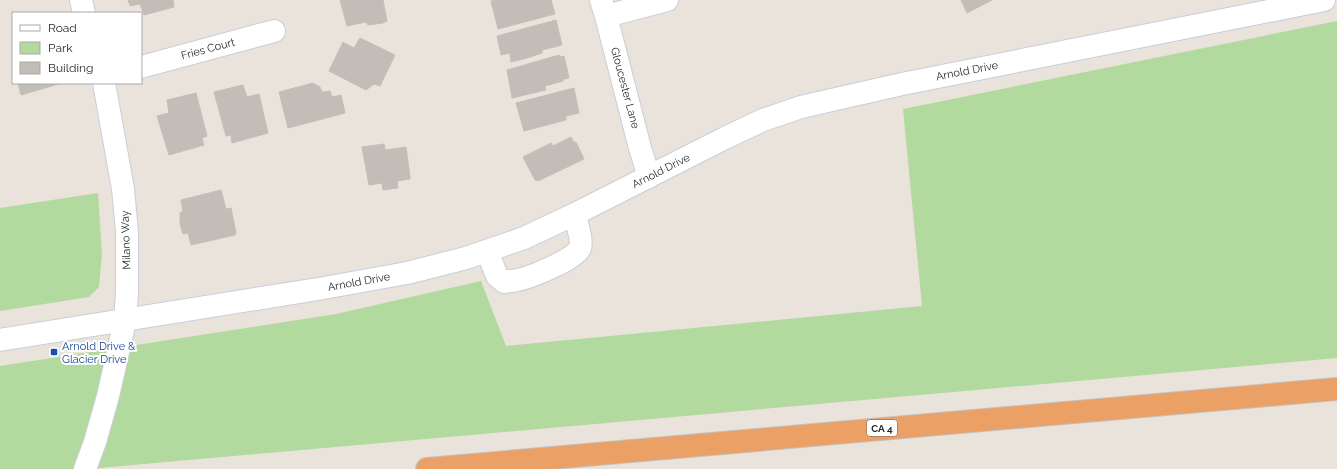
<svg xmlns="http://www.w3.org/2000/svg" width="1337" height="469" font-family="Raleway,sans-serif">
  <style>
    .green { fill: #b2da9e }
    .building { fill: #c2bdb7; stroke: #c4bfb6 }
    .lines { fill: none; stroke-linecap: round; stroke-linejoin: round }
    .minor-casing { stroke: #cacdd9; stroke-width: 24 }
    .highway-casing { stroke: #c3c3c3; stroke-width: 24 }
    .minor { stroke: #fff; stroke-width: 22 }
    .highway { stroke: #eba065; stroke-width: 22 }
    .transit-dot { fill: #1a4fb4; stroke: #fff; stroke-width: 1.5 }
    .labels { text-anchor: middle; dominant-baseline: central; stroke-width: 4; stroke-linejoin: round; paint-order: stroke }
    .shield { fill: #fff; stroke: #686868; stroke-width: 1 }
    .shield-label { font-size: 10px; font-weight: bold; fill: #282828 }
    .street-label { font-size: 11px; fill: #282828; stroke: #fff }
    .transit-label { font-size: 11px; fill: #164399; stroke: #fff; text-anchor: start }
  </style>
  <rect width="100%" height="100%" fill="#e9e3dc"/>
  <path class="green" d="M1337,21V358L88,469H0V366L336,314L481,281L506,346L922,306L903,109Z
    M98,193L102,254L99,287L89,297L0,311V208Z"/>
  <path class="building" d="M128,0H173L174,7L144,15L140,4L130,6Z
    M340,0H383L387,21L383,23L368,25L366,22L347,26Z
    M495,0H551L555,14L498,29L491,1Z
    M961,0H992L967,13Z
    M556,20L562,45L542,50V53L527,58L511,62L510,53L501,55L497,36Z
    M360,38L395,55L380,86L374,84L366,90L329,71L343,42L354,48Z
    M559,55L560,57L564,56L569,78L564,79L563,81L545,86L546,90L512,98L507,70Z
    M18,83H62L21,95Z
    M313,83L320,87L322,92L330,91L332,97L341,95L345,113L288,128L279,92Z
    M243,85L247,97L259,94L268,133L232,143L231,135L226,136L214,92Z
    M574,88L579,113L566,116V120L524,131L516,103Z
    M196,93L207,136L202,138L204,145L169,155L157,116L169,113L167,100Z
    M571,137L574,143L576,142L584,159L538,181L535,180L523,157L551,143L553,146Z
    M384,144L385,150L406,147L410,177V179L397,181L398,188L383,190L382,183L369,185L362,147Z
    M221,190L226,209L231,208L236,233L235,235L191,245L188,233L183,234L180,224V213L183,211L181,200Z"/>
  <g class="lines">
    <g class="minor-casing">
      <path id="minor" d="M81,0L84,13
        M601,0L606,16L640,148L649,177
        M606,16L667,0
        M141,67L274,31
        M487,251L497,276L504,282C509,281 513,281 517,280C529,278 576,259 580,248C583,241 576,222 575,214
        M0,340L318,289L407,273L466,258L524,238L575,214L725,138L763,120L801,107L902,84L1324,0
        M85,469L95,442L108,396L125,321L127,293V232L123,189L104,83"/>
    </g>
    <g class="highway-casing">
      <path id="highway" d="M427,469L1337,389"/>
    </g>
    <use href="#minor" class="minor"/>
    <use href="#highway" class="highway"/>
  </g>
  <rect class="transit-dot" x="50" y="348" width="8" height="8" rx="2"/>
  <g class="labels">
    <rect class="shield" x="867" y="420" width="30" height="16" rx="3"/>
    <g class="shield-label">
      <text x="882" y="428">CA 4</text>
    </g>
    <g class="street-label">
      <text transform="translate(208 49) rotate(-15)">Fries Court</text>
      <text transform="translate(967 71) rotate(-11)">Arnold Drive</text>
      <text transform="translate(625 88) rotate(75)">Gloucester Lane</text>
      <text transform="translate(661 171) rotate(-27)">Arnold Drive</text>
      <text transform="translate(126 240) rotate(-92)">Milano Way</text>
      <text transform="translate(359 282) rotate(-10)">Arnold Drive</text>
    </g>
    <g class="transit-label">
      <text x="62" y="346">Arnold Drive &amp;<tspan x="62" dy="13">Glacier Drive</tspan></text>
    </g>
  </g>
  <rect x="12" y="12" width="130" height="72" fill="#ffffff" stroke="#a9a9a9"/>
  <rect x="20" y="25" width="20" height="6" fill="#ffffff" stroke="#a9a9a9"/>
  <text x="48" y="32" font-size="12" fill="#282828">Road</text>
  <rect x="20" y="42" width="20" height="12" fill="#b2da9e" stroke="#a9a9a9"/>
  <text x="48" y="52" font-size="12" fill="#282828">Park</text>
  <rect x="20" y="62" width="20" height="12" fill="#c2bdb7" stroke="#a9a9a9"/>
  <text x="48" y="72" font-size="12" fill="#282828">Building</text>
</svg>
